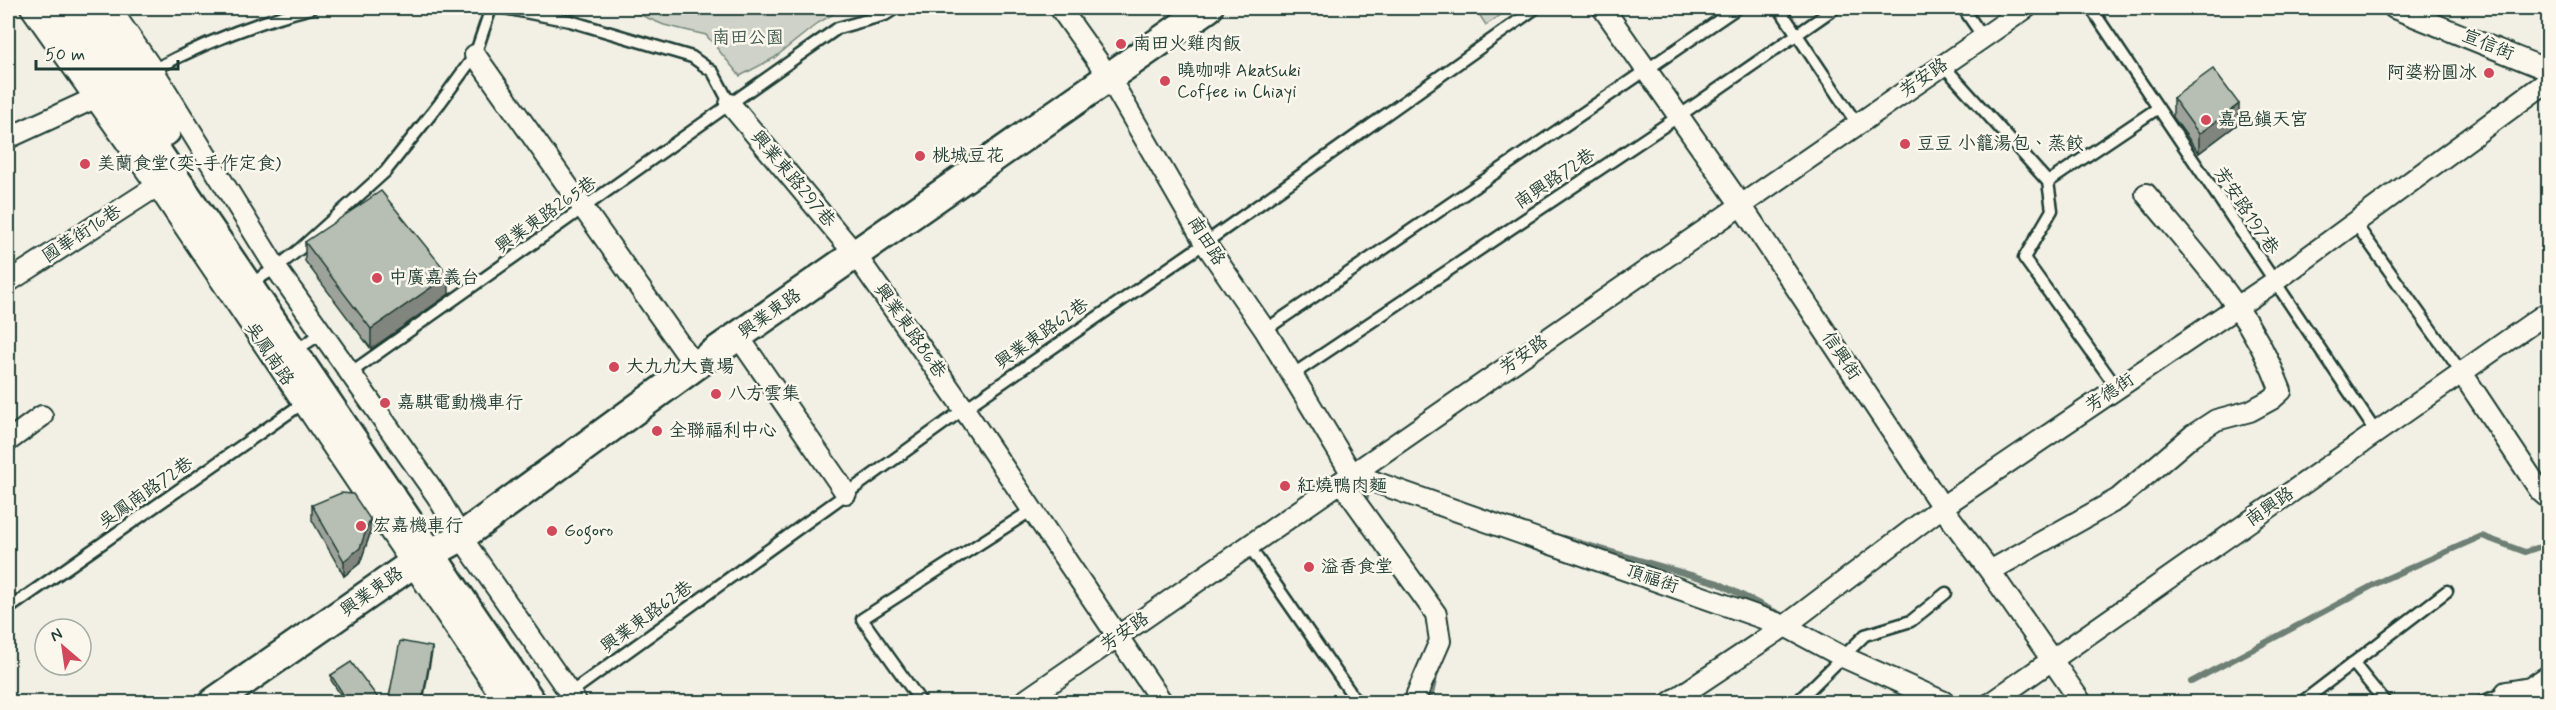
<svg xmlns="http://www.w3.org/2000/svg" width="2556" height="710" font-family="Mynerve,'LXGW WenKai TC',sans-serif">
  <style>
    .green { fill: #cfd2c8; stroke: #77887e; stroke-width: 1.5 }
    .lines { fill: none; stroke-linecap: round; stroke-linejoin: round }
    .stream { stroke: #6e7f75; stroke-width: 6 }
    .lane-casing { stroke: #1f3d34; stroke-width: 15 }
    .street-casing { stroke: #1f3d34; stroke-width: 24 }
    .secondary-casing { stroke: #1f3d34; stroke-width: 33 }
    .lane { stroke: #fbf7ec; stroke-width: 10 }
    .street { stroke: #fbf7ec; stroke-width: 20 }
    .secondary { stroke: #fbf7ec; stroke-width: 28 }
    .wall { fill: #9da39a; stroke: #1f3d34; stroke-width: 1.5 }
    .shaded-wall { fill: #80857d; stroke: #1f3d34; stroke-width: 1.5 }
    .building { fill: #b7beb3; stroke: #1f3d34; stroke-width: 1.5 }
    .poi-dot { fill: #d1495b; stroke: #fbf7ec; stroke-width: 2 }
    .labels { text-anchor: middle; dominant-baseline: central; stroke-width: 5; stroke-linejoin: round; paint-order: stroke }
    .park-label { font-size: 18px; fill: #425b52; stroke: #fbf7ec }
    .poi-label { font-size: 18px; fill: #1f3d34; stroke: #fbf7ec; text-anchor: start }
    .street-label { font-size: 18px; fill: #1f3d34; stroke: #fbf7ec }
  </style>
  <rect width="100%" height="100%" fill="#f2f0e5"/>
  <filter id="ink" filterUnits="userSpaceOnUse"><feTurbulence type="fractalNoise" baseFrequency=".0167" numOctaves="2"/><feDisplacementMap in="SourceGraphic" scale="12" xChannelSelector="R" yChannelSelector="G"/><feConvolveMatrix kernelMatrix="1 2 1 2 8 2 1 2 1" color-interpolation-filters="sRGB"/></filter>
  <g filter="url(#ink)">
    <path class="green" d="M624,8H838L840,10L818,23L774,58L740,76L706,35L664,25Z
      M1475,8H1511L1486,25Z"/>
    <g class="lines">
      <path class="stream" d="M1367,504L1364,500L1373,484
        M1556,536L1718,583L1781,615
        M2191,682L2385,579L2482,536L2525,552L2548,544
        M1429,702L1437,669"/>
      <g class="lane-casing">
        <path id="lane" d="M504,8L570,21L692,57L713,72L730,104L838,28L885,15L896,8
          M1779,8L1857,124
          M1963,8L1983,37
          M2091,8L2376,432
          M1943,65L2048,182L2052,210L2024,258L2117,388
          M149,72C201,44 255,22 312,8
          M2048,182L2158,108
          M2355,223L2462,373
          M248,285L276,268L301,248L385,172L440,103L475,55L491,8
          M1265,330L1737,8
          M302,346L321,334
          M350,373L730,104
          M1292,375L1679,116L1835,8
          M1249,546L1357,702
          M8,609L303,403
          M2354,664L2385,702
          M570,693L964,409L1205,243L1536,8
          M921,702L862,619L1032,510
          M1797,702L1865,635L1911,621L1946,593
          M2302,702L2447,591
          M2482,702L2506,692"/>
      </g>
      <g class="street-casing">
        <path id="street" d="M31,8L157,186L505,702
          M110,8L153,70L276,268L437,496L461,537L576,702
          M1060,8L1109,77L1205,243L1265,330L1352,474L1785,626L1841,656L1944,702
          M1603,8L1741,205L1942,507L1990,571L2081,702
          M2394,8L2548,70
          M475,55L695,366
          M730,104L855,254L964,409L1162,702
          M8,138L95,98
          M8,282L157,186
          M738,336L846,493
          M2462,373L2541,492L2548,498
          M8,441L42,416
          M1341,482L1436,614L1440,641L1417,694L1416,702
          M1990,571L2118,499L2193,435L2216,420L2250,411L2272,399L2281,391C2252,312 2198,257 2146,194
          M2506,692L2530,688L2548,676
          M1023,702L2026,8
          M1671,702L1785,626L1942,507L2274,282L2548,81
          M1992,702L2548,312"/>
      </g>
      <g class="secondary-casing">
        <path id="secondary" d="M59,8L531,702
          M84,8L135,80L166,131
          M214,702L412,564L461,537L695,366L1208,8"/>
      </g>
      <use href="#lane" class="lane"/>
      <use href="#street" class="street"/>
      <use href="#secondary" class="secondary"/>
    </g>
    <path class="wall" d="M2173,98L2239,123L2199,153L2173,117Z
      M305,242L449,294L371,349L305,261Z
      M312,505L370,534L360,563L344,576L312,520Z
      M331,675L381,702H345L331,680Z"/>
    <path class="shaded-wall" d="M2239,104V123L2199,153V134Z
      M449,275V294L371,349V329Z
      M370,519V534L360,563L344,576V561Z
      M432,647V652L423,702H422Z"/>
    <path class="building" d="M2213,69L2239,104L2199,134L2173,98Z
      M381,191L449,275L371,329L305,242Z
      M341,493L353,494L370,519L360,548L344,561L312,505Z
      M400,641L432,647L422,702H388Z
      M351,662L381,702H348L331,675Z"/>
  </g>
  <g class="poi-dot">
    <circle cx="1121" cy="44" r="6"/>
    <circle cx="2489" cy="73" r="6"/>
    <circle cx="1165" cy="81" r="6"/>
    <circle cx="2206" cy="120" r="6"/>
    <circle cx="1905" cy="144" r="6"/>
    <circle cx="920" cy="156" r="6"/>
    <circle cx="85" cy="164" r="6"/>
    <circle cx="377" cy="278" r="6"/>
    <circle cx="614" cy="367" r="6"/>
    <circle cx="716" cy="394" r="6"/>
    <circle cx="385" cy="403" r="6"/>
    <circle cx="657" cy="431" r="6"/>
    <circle cx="1285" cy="486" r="6"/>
    <circle cx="361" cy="526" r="6"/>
    <circle cx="552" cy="531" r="6"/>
    <circle cx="1309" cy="567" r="6"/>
  </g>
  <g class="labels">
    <g class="park-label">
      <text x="748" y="38">南田公園</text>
    </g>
    <g class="poi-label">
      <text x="1133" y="44">南田火雞肉飯</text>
      <text x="1177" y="71">曉咖啡 Akatsuki<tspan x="1177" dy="21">Coffee in Chiayi</tspan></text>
      <text x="2477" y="73" text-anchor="end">阿婆粉圓冰</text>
      <text x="2218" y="120">嘉邑鎮天宮</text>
      <text x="1917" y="144">豆豆 小籠湯包、蒸餃</text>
      <text x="932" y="156">桃城豆花</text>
      <text x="97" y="164">美蘭食堂(奕-手作定食)</text>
      <text x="389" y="278">中廣嘉義台</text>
      <text x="626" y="367">大九九大賣場</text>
      <text x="728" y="394">八方雲集</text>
      <text x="397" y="403">嘉騏電動機車行</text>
      <text x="669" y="431">全聯福利中心</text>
      <text x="1297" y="486">紅燒鴨肉麵</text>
      <text x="373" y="526">宏嘉機車行</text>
      <text x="564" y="531">Gogoro</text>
      <text x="1321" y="567">溢香食堂</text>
    </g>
    <g class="street-label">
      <text transform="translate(2488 45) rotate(22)">宣信街</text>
      <text transform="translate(1924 78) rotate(-35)">芳安路</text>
      <text transform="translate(793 179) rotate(50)">興業東路297巷</text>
      <text transform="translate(1555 179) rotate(-34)">南興路72巷</text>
      <text transform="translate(2246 211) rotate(56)">芳安路197巷</text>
      <text transform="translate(546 215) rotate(-35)">興業東路265巷</text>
      <text transform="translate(82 234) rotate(-33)">國華街16巷</text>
      <text transform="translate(1206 241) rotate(58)">南田路</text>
      <text transform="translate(770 314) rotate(-35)">興業東路</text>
      <text transform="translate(910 331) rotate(55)">興業東路86巷</text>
      <text transform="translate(1042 334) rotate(-35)">興業東路62巷</text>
      <text transform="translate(269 354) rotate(56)">吳鳳南路</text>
      <text transform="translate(1524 355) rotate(-35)">芳安路</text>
      <text transform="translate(1841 356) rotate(56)">信興街</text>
      <text transform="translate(2110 393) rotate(-34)">芳德街</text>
      <text transform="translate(146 493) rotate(-35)">吳鳳南路72巷</text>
      <text transform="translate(2270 507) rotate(-35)">南興路</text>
      <text transform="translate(1652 579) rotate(19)">頂福街</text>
      <text transform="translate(372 592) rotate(-35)">興業東路</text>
      <text transform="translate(647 617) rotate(-36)">興業東路62巷</text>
      <text transform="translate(1125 632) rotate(-35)">芳安路</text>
    </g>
  </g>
  <rect width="2556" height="710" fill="none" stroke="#fbf7ec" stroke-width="30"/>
  <rect x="15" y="15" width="2526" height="680" fill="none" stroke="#1f3d34" stroke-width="2" filter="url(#ink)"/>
  <g transform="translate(63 647) rotate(331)"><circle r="28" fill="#fbf7ec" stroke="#a3ada2" stroke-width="1.5"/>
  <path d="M0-4.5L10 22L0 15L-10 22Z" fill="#d1495b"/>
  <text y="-9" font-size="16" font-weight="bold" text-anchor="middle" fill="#1f3d34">N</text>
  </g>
  <path d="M36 60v9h142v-9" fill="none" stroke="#1f3d34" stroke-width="3"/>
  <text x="45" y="60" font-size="18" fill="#1f3d34" stroke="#fbf7ec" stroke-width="4.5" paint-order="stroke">50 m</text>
</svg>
